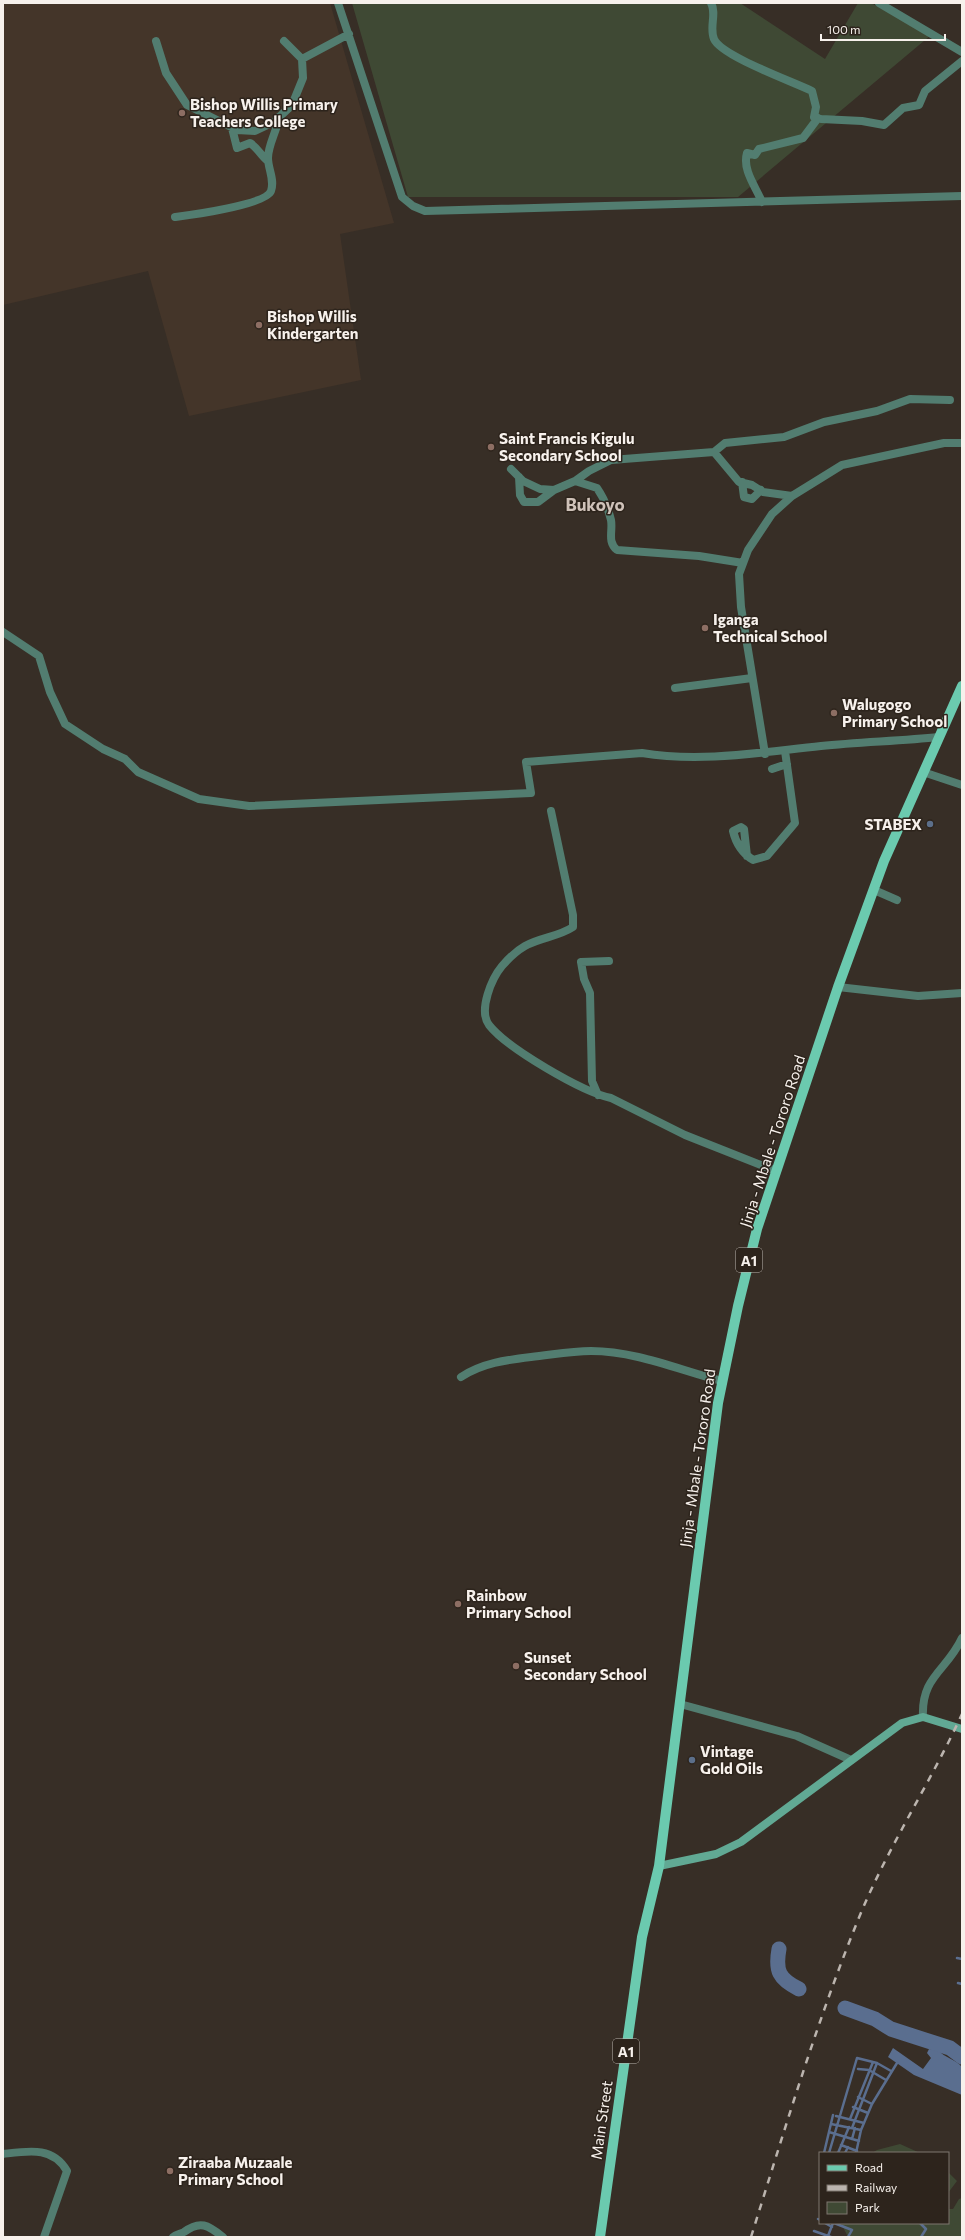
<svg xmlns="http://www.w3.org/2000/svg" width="965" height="2240" font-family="Commissioner,sans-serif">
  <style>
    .built { fill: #443529 }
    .green { fill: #3f4934 }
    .water { fill: #5a6e8f }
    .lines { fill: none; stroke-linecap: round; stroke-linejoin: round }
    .stream { stroke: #5a6e8f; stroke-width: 2.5 }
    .river { stroke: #5a6e8f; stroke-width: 15 }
    .street { stroke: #527d70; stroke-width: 8 }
    .secondary { stroke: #61a994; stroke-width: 8 }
    .primary { stroke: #6bcaaf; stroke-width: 10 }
    .rail { stroke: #bcb5af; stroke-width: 2.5; stroke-dasharray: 7 7; stroke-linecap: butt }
    .education-dot { fill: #8d6e63; stroke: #2d241c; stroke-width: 1.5 }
    .service-dot { fill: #5c6f8a; stroke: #2d241c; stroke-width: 1.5 }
    .labels { text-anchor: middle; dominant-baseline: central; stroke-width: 3; stroke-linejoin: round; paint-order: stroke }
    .shield { fill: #2d241c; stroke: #bab4ae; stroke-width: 1 }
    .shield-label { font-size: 14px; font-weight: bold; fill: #f7f1ec }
    .poi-label { font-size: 15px; font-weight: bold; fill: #f7f1ec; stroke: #2d241c; text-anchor: start }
    .street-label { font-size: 15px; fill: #f7f1ec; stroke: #2d241c }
    .quarter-label { font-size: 17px; font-weight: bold; fill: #cfc2b9; stroke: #2d241c }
  </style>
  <rect width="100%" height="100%" fill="#372e26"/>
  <path class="built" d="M3,3H330L394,223L340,234L361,380L189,416L148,271L3,305Z"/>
  <path class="green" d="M352,3H740L825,59L858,3H871L931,35L738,197H408Z
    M900,2144L920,2153H872L877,2150Z
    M948,2172L957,2181L948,2193Z
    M962,2198V2237H848L841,2223H948V2209H953L959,2199Z"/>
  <path class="water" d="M893,2048L923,2069L931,2058L927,2053L929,2049L938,2050C945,2058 955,2059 962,2067V2095L914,2075L888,2057Z"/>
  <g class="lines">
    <path class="stream" d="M957,1958L962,1959
      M958,1983L962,1984
      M959,2055L962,2047
      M858,2069L869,2070L886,2080
      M858,2097L872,2104
      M853,2107L868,2113
      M836,2116L864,2123
      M850,2119L873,2062
      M831,2124L861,2130
      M852,2128L877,2063
      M829,2132L859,2141
      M852,2139L855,2128
      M841,2145L857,2151
      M824,2153L833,2115
      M829,2153L857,2058L877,2063L891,2071
      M838,2153L849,2127
      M845,2153L848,2147
      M856,2153L861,2130L872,2104L897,2063
      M818,2219L820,2220
      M825,2223L832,2227
      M834,2223L852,2230L848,2237
      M920,2223L926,2229L921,2237
      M814,2231L831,2237
      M828,2236L833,2223"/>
    <path class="river" d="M779,1949C775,1971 779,1979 799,1989
      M845,2008L875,2019L891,2029L950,2048L962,2057"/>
    <path class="street" d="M338,3L402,197L413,206L425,211L962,196
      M711,3C717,14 709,27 714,39C721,56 794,82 812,91L816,107L814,117L821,119L862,121L884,125L903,108L919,105L925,91L962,61
      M879,3L962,52
      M156,41L166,73L187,105L237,130L255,131L274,122L292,105L303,78L302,59L349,34
      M284,41L302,59
      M232,128L237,148L250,143C258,148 261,156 268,161
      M762,202C756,187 742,170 747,153L755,155L759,149L803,138L818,118
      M175,217C190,215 266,205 271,191C275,180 268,169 268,158C268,145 277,131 279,117
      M714,452L739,482L752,485L763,492L792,496
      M511,469L523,481L540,489L554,490L575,481L589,471L611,460L714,452L725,443L784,437L824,422L877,411L910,399L950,400
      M519,477L520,495L524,502H538L554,490
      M575,481L597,488C604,498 608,508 611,520C613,531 607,542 617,550L699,556L743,563
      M742,482L744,497L752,499L761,490
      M3,632L39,656L50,692L65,724L103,749L125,759L138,772L199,799L249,806L531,793L526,762L642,753C701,763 762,752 821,746C860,742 900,741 939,737
      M675,688L752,678
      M765,754L741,607L739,574L748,550L772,514L792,496L842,465L944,443H962
      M772,769L787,764
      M923,772L962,785
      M551,811L573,915V927C558,937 541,937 525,946C518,950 508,959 502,966C492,978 478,1010 489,1025C507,1048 582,1092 611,1098L685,1135L776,1171
      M747,856L744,829L741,827L733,831C736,844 742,853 753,860L767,856L795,823L785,751
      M874,890L897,900
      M838,987L918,996L962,993
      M598,1095L592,1081L590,993L584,979L581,962L609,961
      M461,1377C482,1363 506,1360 531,1357C551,1355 570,1351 591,1351C636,1351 679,1370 722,1381
      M680,1704L797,1736L851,1760
      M923,1717C921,1676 947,1671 962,1638
      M3,2154C28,2151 53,2146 67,2171L44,2237
      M173,2237C176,2234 181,2234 184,2232C200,2220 208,2225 223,2237"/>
    <path class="secondary" d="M659,1866L716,1854L741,1842L902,1723L923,1717L962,1729"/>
    <path class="primary" d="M600,2237L642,1937L659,1866L718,1403L738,1306L757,1229L838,987L884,861L962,686"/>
    <path class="rail" d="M751,2237C784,2132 815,2027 856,1925C885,1851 929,1786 962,1714"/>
  </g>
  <g class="education-dot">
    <circle cx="182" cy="113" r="4"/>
    <circle cx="259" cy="325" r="4"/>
    <circle cx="491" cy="447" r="4"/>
    <circle cx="705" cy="628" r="4"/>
    <circle cx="834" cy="713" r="4"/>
    <circle cx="458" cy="1604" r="4"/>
    <circle cx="516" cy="1666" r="4"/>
    <circle cx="170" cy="2171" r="4"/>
  </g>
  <g class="service-dot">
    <circle cx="930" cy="824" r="4"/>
    <circle cx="692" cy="1760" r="4"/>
  </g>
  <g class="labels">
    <g class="shield">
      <rect x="736" y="1248" width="26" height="24" rx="3"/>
      <rect x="613" y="2039" width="26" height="24" rx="3"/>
    </g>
    <g class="shield-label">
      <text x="749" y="1260">A1</text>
      <text x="626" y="2051">A1</text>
    </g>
    <g class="poi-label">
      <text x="190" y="104">Bishop Willis Primary<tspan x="190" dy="17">Teachers College</tspan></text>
      <text x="267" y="316">Bishop Willis<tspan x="267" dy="17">Kindergarten</tspan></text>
      <text x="499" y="438">Saint Francis Kigulu<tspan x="499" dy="17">Secondary School</tspan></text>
      <text x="713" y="619">Iganga<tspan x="713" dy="17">Technical School</tspan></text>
      <text x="842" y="704">Walugogo<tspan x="842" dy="17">Primary School</tspan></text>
      <text x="922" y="824" text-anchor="end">STABEX</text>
      <text x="466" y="1595">Rainbow<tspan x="466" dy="17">Primary School</tspan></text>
      <text x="524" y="1657">Sunset<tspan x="524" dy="17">Secondary School</tspan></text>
      <text x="700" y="1751">Vintage<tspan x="700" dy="17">Gold Oils</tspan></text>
      <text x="178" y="2162">Ziraaba Muzaale<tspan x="178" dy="17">Primary School</tspan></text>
    </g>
    <g class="street-label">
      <text transform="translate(772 1141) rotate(-72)">Jinja - Mbale - Tororo Road</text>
      <text transform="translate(697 1458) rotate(-82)">Jinja - Mbale - Tororo Road</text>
      <text transform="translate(601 2120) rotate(-82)">Main Street</text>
    </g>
    <g class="quarter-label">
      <text x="595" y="504">Bukoyo</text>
    </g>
  </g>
  <rect width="965" height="2240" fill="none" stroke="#f7f1ec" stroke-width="8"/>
  <rect x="819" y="2152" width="130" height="72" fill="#2d241c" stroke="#7e766f"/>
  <rect x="827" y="2165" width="20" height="6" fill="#6bcaaf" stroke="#7e766f"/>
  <text x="855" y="2172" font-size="12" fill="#f7f1ec">Road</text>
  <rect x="827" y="2185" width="20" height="6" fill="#bcb5af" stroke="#7e766f"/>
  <text x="855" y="2192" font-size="12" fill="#f7f1ec">Railway</text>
  <rect x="827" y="2202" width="20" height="12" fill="#3f4934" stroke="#7e766f"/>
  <text x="855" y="2212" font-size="12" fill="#f7f1ec">Park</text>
  <path d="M821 34v6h124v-6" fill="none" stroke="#f7f1ec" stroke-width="2"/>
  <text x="827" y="34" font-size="12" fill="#f7f1ec" stroke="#2d241c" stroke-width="3" paint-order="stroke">100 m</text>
</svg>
